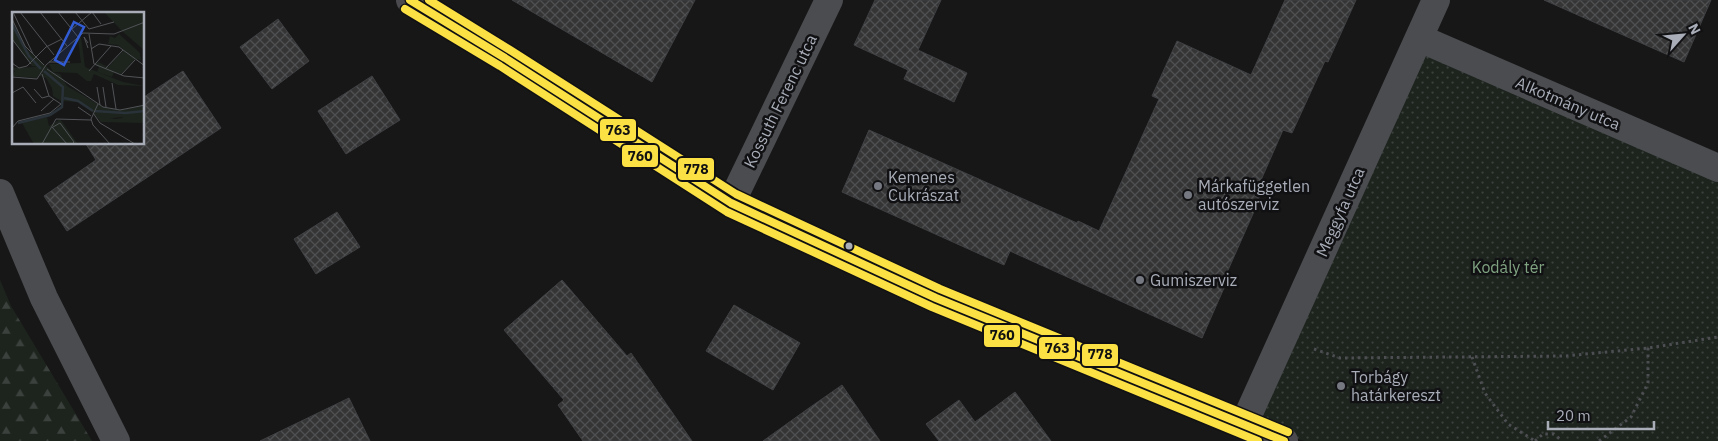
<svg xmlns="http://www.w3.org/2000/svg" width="1718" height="441" font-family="'IBM Plex Sans',sans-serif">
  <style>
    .grass { fill: url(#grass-dots) }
    .forest { fill: url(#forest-firs) }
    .building { fill: url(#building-cross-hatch); stroke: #3f4043 }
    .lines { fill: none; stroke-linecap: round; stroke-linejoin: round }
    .path { stroke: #4d4e52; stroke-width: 3; stroke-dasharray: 2.5 4; stroke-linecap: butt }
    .street { stroke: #4b4c50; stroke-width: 28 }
    .secondary { stroke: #4a4a4e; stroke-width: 28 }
    .bus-1-casing { stroke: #111113; stroke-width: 11 }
    .bus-2-casing { stroke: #111113; stroke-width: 11 }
    .bus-3-casing { stroke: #111113; stroke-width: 11 }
    .bus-1 { stroke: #fbe143; stroke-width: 8 }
    .bus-2 { stroke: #fbe143; stroke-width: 8 }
    .bus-3 { stroke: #fbe143; stroke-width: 8 }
    .poi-dot { fill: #757880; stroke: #111113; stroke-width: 2 }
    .bus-dot { fill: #a8adb8; stroke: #111113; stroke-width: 2 }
    .labels { text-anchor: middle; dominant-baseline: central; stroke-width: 5; stroke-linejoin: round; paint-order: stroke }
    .street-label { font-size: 16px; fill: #a8adb8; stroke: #111113 }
    .poi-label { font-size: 16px; fill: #a8adb8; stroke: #111113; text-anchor: start }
    .park-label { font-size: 16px; fill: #7fa381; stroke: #111113 }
    .inset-river { fill: none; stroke: #2a3239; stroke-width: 2.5 }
    .inset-road { fill: none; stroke: #515357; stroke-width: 1 }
    .view { fill: #325cd3; fill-opacity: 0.15; stroke: #325cd3; stroke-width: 2.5 }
    .inset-edge { fill: none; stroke: #a8adb8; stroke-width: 2.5 }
    .line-badge { stroke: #111113; stroke-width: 2 }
    .pale-badge-label { font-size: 14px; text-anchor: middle; font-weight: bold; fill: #111 }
  </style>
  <defs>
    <pattern id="grass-dots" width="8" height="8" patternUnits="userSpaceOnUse" patternTransform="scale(1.25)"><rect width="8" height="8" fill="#1d241e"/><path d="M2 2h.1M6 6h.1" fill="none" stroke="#3b413d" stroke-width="1.8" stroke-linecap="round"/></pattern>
    <pattern id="forest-firs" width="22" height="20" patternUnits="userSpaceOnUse" patternTransform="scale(1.25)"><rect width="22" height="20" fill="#1d241e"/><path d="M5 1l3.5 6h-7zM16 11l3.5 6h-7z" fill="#3b413d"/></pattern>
    <pattern id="building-cross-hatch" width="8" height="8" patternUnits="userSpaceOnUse" patternTransform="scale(1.25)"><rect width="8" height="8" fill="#353536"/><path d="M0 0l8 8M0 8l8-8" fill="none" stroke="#4f5051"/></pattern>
  </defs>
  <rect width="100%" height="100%" fill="#171717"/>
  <path class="grass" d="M1419,38L1718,168V441H1305L1244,424Z"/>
  <path class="forest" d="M0,280L11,306L92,441H0Z"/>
  <path class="building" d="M512,0H695L652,82Z
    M875,0H941L918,50L967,73L954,102L904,79L908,70L854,45Z
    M1285,0H1356L1328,62L1325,61L1292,133L1283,130L1254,196L1260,198L1221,286L1224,288L1202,338L1010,251L1004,265L842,192L869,130L1077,223L1078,221L1099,231L1159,99L1152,96L1177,41L1251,75Z
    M1544,0H1711L1684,62Z
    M278,19L309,61L272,89L240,47Z
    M183,71L221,128L67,231L44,196L96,160L86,144H144V97Z
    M372,76L400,120L346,154L318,111Z
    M337,212L360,247L316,274L294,239Z
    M562,280L627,356L631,353L692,441H583L558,405L564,400L504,330Z
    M734,305L800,343L773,390L706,351Z
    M842,385L880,441H763L809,408Z
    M1015,392L1051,441H939L926,424L959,400L975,422Z
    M349,398L370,441H260Z"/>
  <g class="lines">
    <path class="path" d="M1314,349L1340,358L1565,356L1648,348L1718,337
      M1472,357L1485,393L1508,424L1535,441
      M1535,441L1543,434H1554L1562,441
      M1599,441L1631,417L1648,383V348"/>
    <path class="street" d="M1419,38L1718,168
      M0,193L44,298L116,441
      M731,203L829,0
      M1244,424L1436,0"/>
    <path class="secondary" d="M410,0L505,58L731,203L936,298L1284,441"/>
    <g class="bus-1-casing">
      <path id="bus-1" d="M410,0L505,58L731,203L936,298L1284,441"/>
    </g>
    <g class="bus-2-casing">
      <path id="bus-2" d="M405,9L500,66L727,212L932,307L1258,441"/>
    </g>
    <g class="bus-3-casing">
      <path id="bus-3" d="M429,0L510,50L736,194L940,289L1288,432"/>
    </g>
    <use href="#bus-1" class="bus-1"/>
    <use href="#bus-2" class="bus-2"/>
    <use href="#bus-3" class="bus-3"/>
  </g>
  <g class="poi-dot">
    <circle cx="878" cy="186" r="5"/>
    <circle cx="1188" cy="195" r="5"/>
    <circle cx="1140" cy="280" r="5"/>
    <circle cx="1341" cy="386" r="5"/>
  </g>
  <circle class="bus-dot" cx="849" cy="246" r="4.5"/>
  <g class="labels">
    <g class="street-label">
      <text transform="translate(780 101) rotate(-64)">Kossuth Ferenc utca</text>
      <text transform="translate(1568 103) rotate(23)">Alkotmány utca</text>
      <text transform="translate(1340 212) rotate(-66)">Meggyfa utca</text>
    </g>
    <g class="poi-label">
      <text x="888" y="177">Kemenes<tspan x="888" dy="18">Cukrászat</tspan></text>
      <text x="1198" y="186">Márkafüggetlen<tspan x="1198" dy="18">autószerviz</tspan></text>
      <text x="1150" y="280">Gumiszerviz</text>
      <text x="1351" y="377">Torbágy<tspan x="1351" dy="18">határkereszt</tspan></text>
    </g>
    <g class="park-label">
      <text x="1508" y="267">Kodály tér</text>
    </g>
  </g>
  <g transform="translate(12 12)">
    <rect width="132" height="132" fill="#171717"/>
    <path d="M92,0H132V38L110,19ZM0,8L15,38L41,60L48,62L55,74L91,95L109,98L132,93V102L95,107L83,103L77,95L66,90L49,89L41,84L40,76L34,66L28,64L25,55L20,54L0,27ZM107,22L128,41L129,48L123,47L109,62L102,60L100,65L85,60L87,55L83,52L86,50L96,55L112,38L106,33L96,32L98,24L103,26Z" fill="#1d241e"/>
    <path d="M69,25L73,55L111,70L132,74L106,73L82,62L79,69H75L65,61L41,60L37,52L69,51L66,27ZM25,55L29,59L25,66L0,64L3,59L0,56ZM132,98V111L89,110L83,103L103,107L110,106L114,100Z" fill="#1d241e"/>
    <path d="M35,105L37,114L48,107L66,132H22L10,111Z" fill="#1d241e"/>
    <path class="inset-river" d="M0,12L17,44L29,57M52,86L66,89L81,99M83,99L113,101L133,99M6,111L38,103L50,95L51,75L32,59"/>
    <path class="inset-road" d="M1,0L21,42M8,0L42,43M28,0L55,34M46,0L66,25M63,0L77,17L102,10M80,0L89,12M0,7L13,34L32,53M60,17L80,0M77,22L82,52M0,27L19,52M76,31L72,25L76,36M79,37L87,32L107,35L133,54M37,50H58M0,51L7,56L15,54L34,35L50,27M82,52L112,64L133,66M34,53L71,21L102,22L133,10M35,57L91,95L108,98L133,93M93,57L111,38M77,59L99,34M109,63L123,48M0,65L25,67L34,53M100,71L104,97M85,75L88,93M91,75L94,95M22,77L30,86L37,84M0,81L11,75L24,91M86,92L79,107L81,113L98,132M66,95L79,104M29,99L42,87M81,101L88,111L123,132M40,115L55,132M41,115L48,111L62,130L60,132M0,116L6,109L38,101L49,92L37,84L30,62M30,132L44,107L79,108"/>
    <path class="view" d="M62,10L72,15L52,53L43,48Z"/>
    <rect width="132" height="132" class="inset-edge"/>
  </g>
  <g class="line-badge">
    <rect x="599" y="118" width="38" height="24" rx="5" fill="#fbe143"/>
    <rect x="621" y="144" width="38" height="24" rx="5" fill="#fbe143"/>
    <rect x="677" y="157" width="38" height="24" rx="5" fill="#fbe143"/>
    <rect x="983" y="324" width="38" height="24" rx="5" fill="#fbe143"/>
    <rect x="1038" y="336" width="38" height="24" rx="5" fill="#fbe143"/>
    <rect x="1081" y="343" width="38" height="24" rx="5" fill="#fbe143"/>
  </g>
  <g class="pale-badge-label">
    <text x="618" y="135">763</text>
    <text x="640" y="161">760</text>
    <text x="696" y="174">778</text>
    <text x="1002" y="340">760</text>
    <text x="1057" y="353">763</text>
    <text x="1100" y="359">778</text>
  </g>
  <g transform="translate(1683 35) rotate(63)" stroke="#111113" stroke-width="4" paint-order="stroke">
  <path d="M0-4L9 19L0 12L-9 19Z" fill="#a8adb8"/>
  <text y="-8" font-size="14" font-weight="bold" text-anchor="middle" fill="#a8adb8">N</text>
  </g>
  <path d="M1548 421v8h106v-8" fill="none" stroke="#a8adb8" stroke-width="2.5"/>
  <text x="1556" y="421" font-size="15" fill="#a8adb8" stroke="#111113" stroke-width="4" paint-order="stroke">20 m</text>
</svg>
